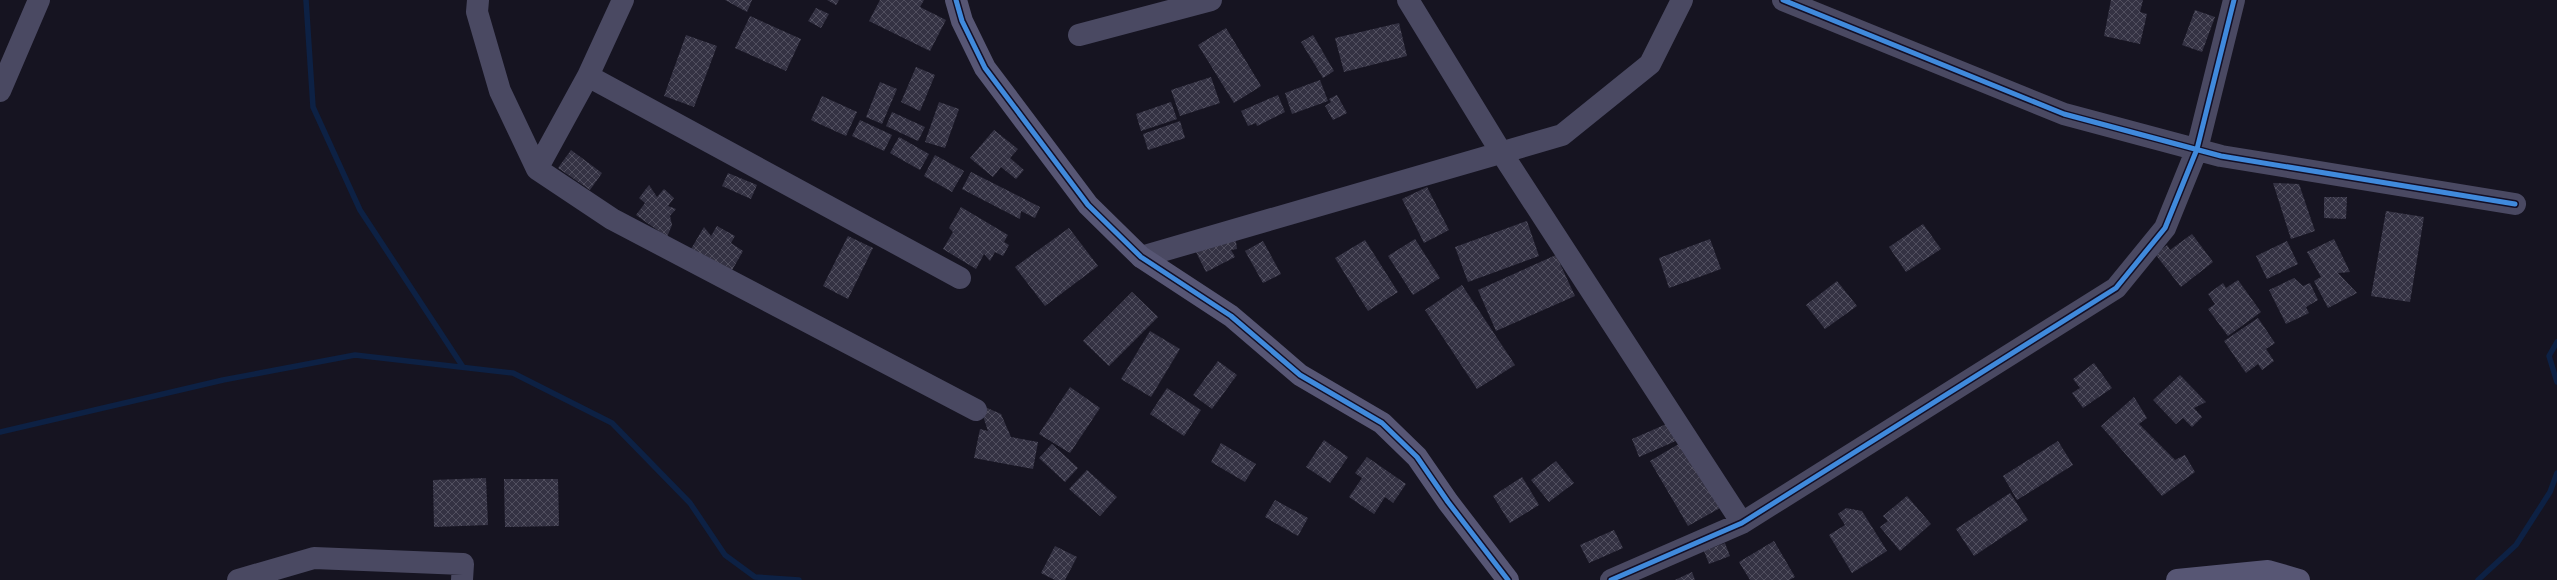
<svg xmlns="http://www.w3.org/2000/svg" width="2557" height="580" font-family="'Noto Sans',sans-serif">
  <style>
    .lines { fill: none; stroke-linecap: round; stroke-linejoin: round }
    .stream { stroke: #0d2144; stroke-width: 5.5 }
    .building { fill: url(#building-cross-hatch) }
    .street { stroke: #4a4962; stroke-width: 22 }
    .secondary { stroke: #575674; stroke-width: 22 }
    .cycleway-casing { stroke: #130f26; stroke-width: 8 }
    .cycleway { stroke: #408adc; stroke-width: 5 }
  </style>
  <defs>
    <pattern id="building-cross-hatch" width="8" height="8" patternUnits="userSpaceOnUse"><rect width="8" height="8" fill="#343243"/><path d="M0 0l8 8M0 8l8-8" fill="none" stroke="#514f5f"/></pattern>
  </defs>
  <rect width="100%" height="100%" fill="#161421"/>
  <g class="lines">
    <path class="stream" d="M306,0L313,107L360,210L463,367
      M2557,342L2549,356L2557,382
      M0,432L223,380L355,355L513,373L612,423L690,503L725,555L755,577L799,580
      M2478,580L2516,545L2550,492L2557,473"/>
  </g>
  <path class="building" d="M725,0H752L747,12Z
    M827,0H839L836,5Z
    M880,0H924L920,7L946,20L930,51L869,21Z
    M2111,0H2143L2140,12L2147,14L2140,44L2104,36Z
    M816,8L829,14L821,28L808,21Z
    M2195,10L2215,17L2202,52L2182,45Z
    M750,16L801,39L786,71L735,48Z
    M1399,23L1407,56L1344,72L1335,38Z
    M1226,28L1261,86L1234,103L1198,45Z
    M686,35L717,46L694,107L664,96Z
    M1313,35L1334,71L1323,78L1301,42Z
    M916,67L935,75L920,111L901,102Z
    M1211,77L1220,103L1180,116L1171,90Z
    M1320,80L1328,101L1292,114L1285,93Z
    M880,82L897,89L882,124L866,117Z
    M1278,95L1285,112L1257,126L1256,123L1248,126L1241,111Z
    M1337,95L1347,113L1333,120L1325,106L1331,102L1329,99Z
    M822,96L857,112L846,136L811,120Z
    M939,102L959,109L945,148L925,142Z
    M1171,102L1177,119L1141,131L1136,114Z
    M892,112L925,127L918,141L886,126Z
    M860,120L892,135L884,151L852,136Z
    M1180,121L1185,138L1148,150L1143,134Z
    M994,130L1018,149L1010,158L1024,170L1016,179L1001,167L993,177L970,158Z
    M899,137L929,154L920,170L890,153Z
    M571,150L602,173L590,190L558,168Z
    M935,155L964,171L952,192L924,176Z
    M971,172L1040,207L1035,218L1021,211L1020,219L962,189Z
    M728,173L757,185L751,199L722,186Z
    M2273,183L2299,184L2315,231L2291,239Z
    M649,185L657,197L664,189L674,198L668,206L676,209L670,216L672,225L667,237L636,215L645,203L639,198Z
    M1427,187L1449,230L1424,243L1402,199Z
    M2324,197H2347L2346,219L2324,218Z
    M961,207L1008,235L1004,242L1009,245L1003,256L995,252L990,261L984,254L976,269L943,249L953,232L949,228Z
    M2386,211L2424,217L2410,302L2371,296Z
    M1527,221L1539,256L1468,282L1455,247Z
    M1923,224L1941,249L1906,272L1889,247Z
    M717,226L735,236L731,243L743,251L731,272L691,249L704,227L711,236Z
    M1069,228L1098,266L1045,306L1015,267Z
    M2192,234L2213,262L2181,287L2155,254L2167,245L2170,250Z
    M1235,235L1237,249L1231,250L1235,257L1206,272L1196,252Z
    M848,236L873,248L848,299L823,286Z
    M1415,239L1440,278L1413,295L1388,256Z
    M1710,239L1721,269L1669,288L1659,258Z
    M2334,239L2350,272L2338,273L2357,293L2328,308L2314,281L2321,277L2307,252Z
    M1365,240L1398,292L1368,311L1335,258Z
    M1263,241L1281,274L1263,283L1245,251Z
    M2287,241L2298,264L2267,279L2256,256Z
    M1556,255L1575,296L1496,331L1478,290Z
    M2294,278L2303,286L2310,283L2318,300L2306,307L2309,313L2286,324L2269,290Z
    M2238,280L2261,312L2228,336L2208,309L2215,304L2208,294L2223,283L2226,288Z
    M1837,281L1857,306L1825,329L1806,305Z
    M1462,285L1515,365L1477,389L1425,310Z
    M1132,292L1158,317L1109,366L1083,341Z
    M2258,318L2275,343L2266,349L2274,361L2262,370L2258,364L2246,373L2224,341Z
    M1150,331L1180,349L1151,397L1121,379Z
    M1218,361L1237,375L1212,409L1193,395Z
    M2094,363L2112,388L2083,408L2072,393L2080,388L2073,379Z
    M2180,375L2206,402L2194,408L2202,417L2192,427L2183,418L2176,424L2153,400Z
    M1070,387L1100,408L1070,453L1039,434Z
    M1167,388L1201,410L1184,436L1150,414Z
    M2134,397L2147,418L2139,424L2175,460L2185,455L2195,472L2162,496L2101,426Z
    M985,407L1001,414L1011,437L1038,442L1033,469L974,458L980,429L988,431L983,416Z
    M1671,422L1678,440L1639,457L1632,439Z
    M1324,440L1348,457L1330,483L1306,467Z
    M2058,441L2073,465L2017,500L2003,476Z
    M1682,442L1720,508L1688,526L1650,461Z
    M1221,443L1256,464L1245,482L1211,462Z
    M1052,444L1078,468L1065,482L1039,458Z
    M1367,457L1406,484L1393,503L1385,497L1374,514L1349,497L1362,478L1355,473Z
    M1556,461L1574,483L1549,502L1531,480Z
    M1087,470L1117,497L1100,516L1069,489Z
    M1522,477L1539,505L1510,523L1493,496Z
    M486,478L488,525L434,527L433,480Z
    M504,479H558L559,526L505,527Z
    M2010,493L2028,520L1974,556L1956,529Z
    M1907,496L1931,524L1900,551L1880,527L1888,521L1883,516Z
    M1275,500L1308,518L1298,536L1265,517Z
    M1846,508L1862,511L1887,551L1852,573L1829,535L1845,525L1838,514Z
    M1614,530L1623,548L1589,563L1580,545Z
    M1774,541L1795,577L1789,580H1750L1739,562Z
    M1725,543L1730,556L1709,564L1704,551Z
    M1055,546L1077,557L1065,580H1055L1041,573Z
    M1692,572L1695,580H1675Z"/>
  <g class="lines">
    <path class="street" d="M478,0L477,12L500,91L537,169L612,219L976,410
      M1408,0L1501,152L1742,523
      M1783,0L2064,114L2221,156L2515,204
      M1079,35L1211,0
      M588,76L960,278
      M0,91L39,0
      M537,169L588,76L623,0
      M1141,257L1562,135L1650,64L1682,0
      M238,580L314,558L463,564L462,580
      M1611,580L1742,523L2116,288L2165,228L2197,149L2234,0"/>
    <path class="secondary" d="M956,0L962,21L985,68L1088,205L1141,257L1231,316L1300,375L1382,423L1417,457L1448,502L1508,580
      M2177,580L2268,571L2299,580"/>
    <g class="cycleway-casing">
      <path id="cycleway" d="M956,0L962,21L985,68L1088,205L1141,257L1231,316L1300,375L1382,423L1417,457L1448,502L1508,580
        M1783,0L2064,114L2221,156L2515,204
        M1611,580L1742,523L2116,288L2165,228L2197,149L2234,0"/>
    </g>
    <use href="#cycleway" class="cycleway"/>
  </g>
</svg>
